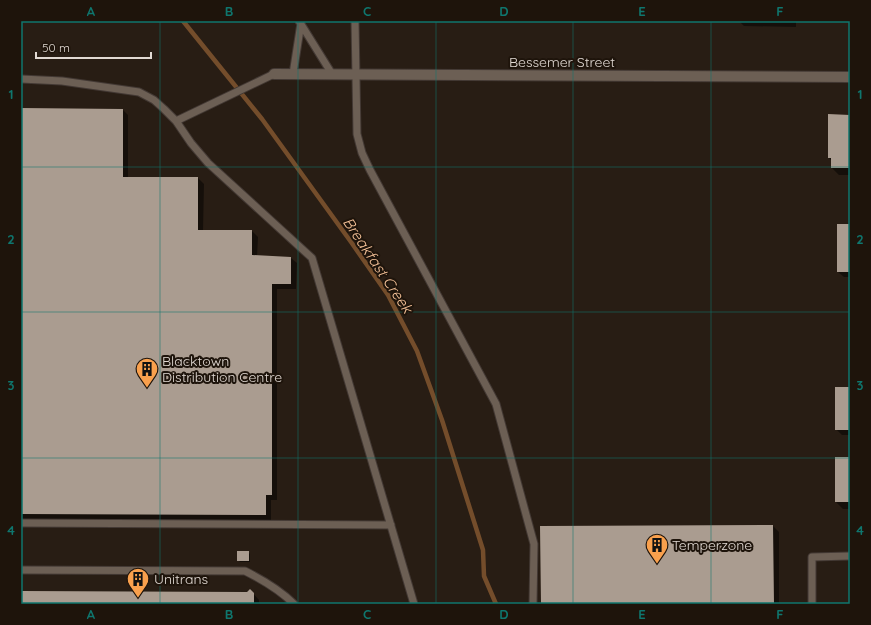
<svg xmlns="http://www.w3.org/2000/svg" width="871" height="625" font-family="Quicksand,sans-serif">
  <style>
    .shadow { fill: #0007 }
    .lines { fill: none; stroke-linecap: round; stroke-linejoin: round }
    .stream { stroke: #744d2b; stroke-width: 4.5 }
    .building { fill: #aa9c90 }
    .lane-casing { stroke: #433934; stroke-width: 9 }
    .street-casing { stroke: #433934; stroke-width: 12 }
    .lane { stroke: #6c5f54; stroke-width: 7 }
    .street { stroke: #6c5f54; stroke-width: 10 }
    .grid { fill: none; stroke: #0f766e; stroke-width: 1; stroke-opacity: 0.55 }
    .labels { text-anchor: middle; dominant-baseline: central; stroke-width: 4; stroke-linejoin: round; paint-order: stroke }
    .street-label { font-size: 14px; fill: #e1d9d3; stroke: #1e140b }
    .poi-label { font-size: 14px; fill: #e1d9d3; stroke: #1e140b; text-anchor: start }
    .water-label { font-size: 15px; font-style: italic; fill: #f8c49a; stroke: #1e140b }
    .neatline { fill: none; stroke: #0f766e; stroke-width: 1.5 }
    .grid-label { font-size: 13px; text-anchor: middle; font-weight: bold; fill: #0f766e }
  </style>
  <rect width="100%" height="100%" fill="#281d14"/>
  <path class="shadow" d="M739,21H796V27L744,26Z
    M21,109L123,110L128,115V178H198L204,184L203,231H252L258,237L257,257L291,258L297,263L296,289H277V500H271V520L21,519Z
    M850,116V175H839L832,168V161L829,158Z
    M850,225V277H844L838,272Z
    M850,388V435H842L836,429Z
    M850,458V509H843L836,502Z
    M773,526L779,532V604H542Z
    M248,552L250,554V562H240L238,560Z
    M250,590L259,600V604H21V592L248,593Z"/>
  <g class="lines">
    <path class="stream" d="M183,21L262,119L351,242L388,295L417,351L442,420L483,550L484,576L496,604"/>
  </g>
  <path class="building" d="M21,108L123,109V177H198V230H252V255L291,257V284H272V495H266V515L21,514Z
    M828,114L850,115V168H831V158H828Z
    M837,224H850V272H837Z
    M835,387H850V430H835Z
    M835,457H850V502H835Z
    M773,525L774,604H541L540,526Z
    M237,551H249V561H237Z
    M250,589L254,593V604H21V591L247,592Z"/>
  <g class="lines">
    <g class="lane-casing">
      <path id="lane" d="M299,21L332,74
        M355,21L357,134L362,153L370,170L496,404L534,544L533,604
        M293,74L301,23
        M21,79L62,81L139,92L154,100L164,109L176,121L274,74
        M176,121L191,143L208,163L312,258L414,604
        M21,523L391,525
        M21,570L245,571C263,580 280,590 294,604
        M812,604V557L850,556"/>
    </g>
    <g class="street-casing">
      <path id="street" d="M274,74L850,77"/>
    </g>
    <use href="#lane" class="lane"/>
    <use href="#street" class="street"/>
  </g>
  <path class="grid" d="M160,21V604M298,21V604M436,21V604M573,21V604M711,21V604M21,167H850M21,312H850M21,458H850"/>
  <defs>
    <g id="building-pin" transform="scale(1.15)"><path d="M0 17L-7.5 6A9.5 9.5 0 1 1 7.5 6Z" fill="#f9a04d" stroke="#1e140b"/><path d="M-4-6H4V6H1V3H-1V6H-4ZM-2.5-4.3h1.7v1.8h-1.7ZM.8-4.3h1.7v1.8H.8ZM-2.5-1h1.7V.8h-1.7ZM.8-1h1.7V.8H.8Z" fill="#111"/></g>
  </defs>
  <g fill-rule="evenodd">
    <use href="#building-pin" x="147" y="369"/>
    <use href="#building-pin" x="657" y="545"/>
    <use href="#building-pin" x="138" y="579"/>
  </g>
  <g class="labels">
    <g class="street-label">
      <text x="562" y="62">Bessemer Street</text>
    </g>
    <g class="poi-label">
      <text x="162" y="361">Blacktown<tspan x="162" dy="16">Distribution Centre</tspan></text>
      <text x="672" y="545">Temperzone</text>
      <text x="154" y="579">Unitrans</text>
    </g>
    <g class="water-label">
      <text transform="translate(378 265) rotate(56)">Breakfast Creek</text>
    </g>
  </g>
  <rect width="871" height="625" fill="none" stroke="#1e140b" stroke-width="44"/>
  <path d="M36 52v6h115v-6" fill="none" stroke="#e1d9d3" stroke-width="2"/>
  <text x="42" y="52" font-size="12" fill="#e1d9d3" stroke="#1e140b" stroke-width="3" paint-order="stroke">50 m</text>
  <rect x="22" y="22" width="827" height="581" class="neatline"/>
  <g class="grid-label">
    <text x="91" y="16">A</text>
    <text x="229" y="16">B</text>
    <text x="367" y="16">C</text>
    <text x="504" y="16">D</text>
    <text x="642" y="16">E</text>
    <text x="780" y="16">F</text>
    <text x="11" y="99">1</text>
    <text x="860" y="99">1</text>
    <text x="11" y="244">2</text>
    <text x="860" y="244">2</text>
    <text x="11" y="390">3</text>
    <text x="860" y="390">3</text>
    <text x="11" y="535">4</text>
    <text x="860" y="535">4</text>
    <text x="91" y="619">A</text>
    <text x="229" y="619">B</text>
    <text x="367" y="619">C</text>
    <text x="504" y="619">D</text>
    <text x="642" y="619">E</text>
    <text x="780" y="619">F</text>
  </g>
</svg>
